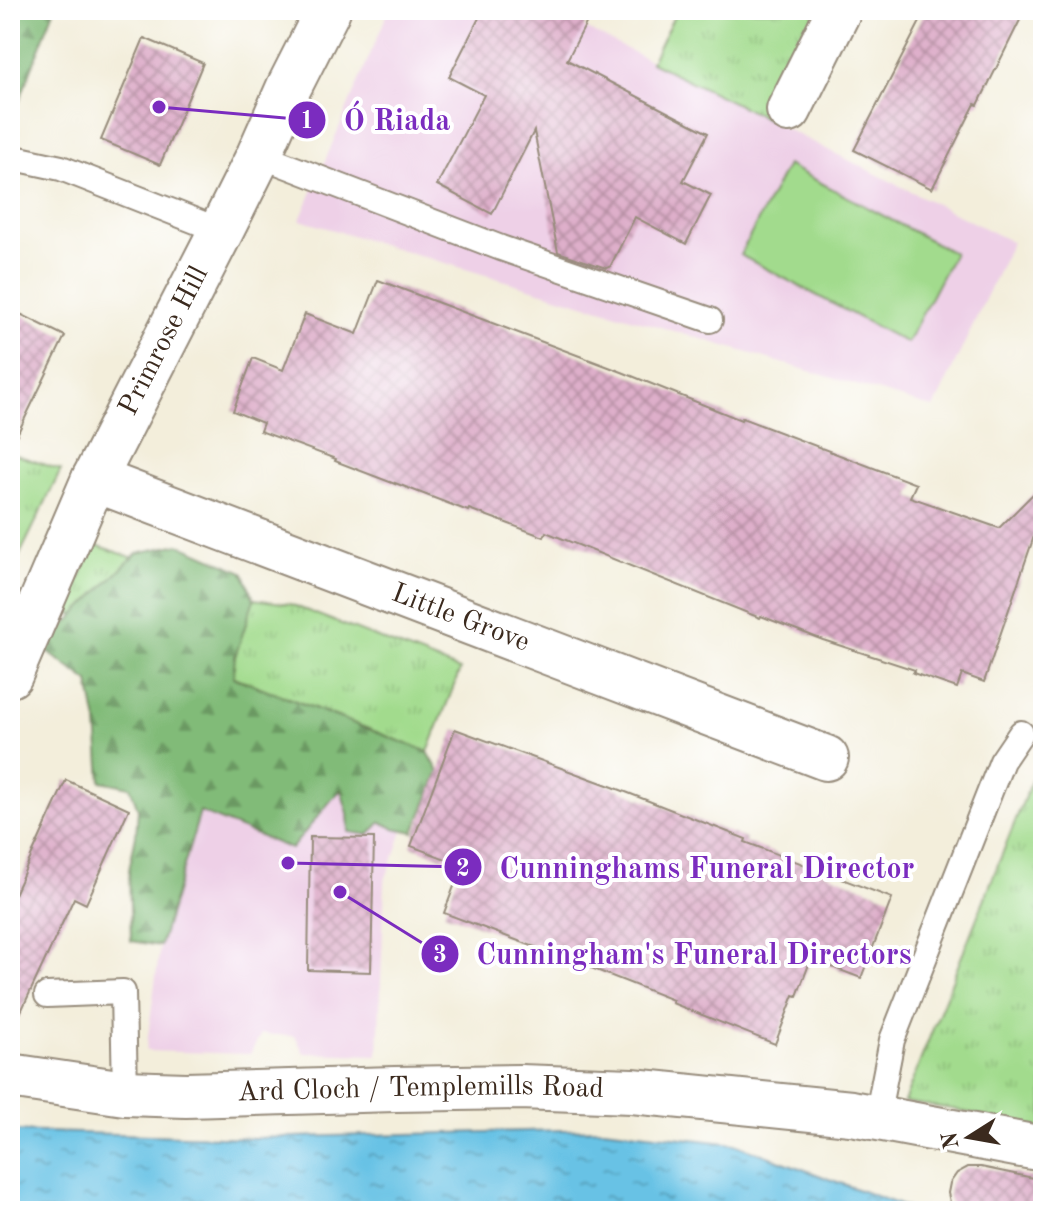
<svg xmlns="http://www.w3.org/2000/svg" width="1053" height="1221" font-family="'Old Standard TT',serif">
  <style>
    .built { fill: #eed0e7 }
    .grass { fill: url(#grass-tufts); stroke: #6e8256; stroke-width: 2 }
    .forest { fill: url(#forest-firs); stroke: #5e724b; stroke-width: 2 }
    .pitch { fill: #a2db8d; stroke: #6e8256; stroke-width: 2 }
    .water { fill: url(#water-ripples); stroke: #517682; stroke-width: 2 }
    .building { fill: url(#building-cross-hatch) }
    .lines { fill: none; stroke-linecap: round; stroke-linejoin: round }
    .service-casing { stroke: #978c7c; stroke-width: 28 }
    .minor-casing { stroke: #978c7c; stroke-width: 48 }
    .tertiary-casing { stroke: #978c7c; stroke-width: 48 }
    .secondary-casing { stroke: #978c7c; stroke-width: 48 }
    .service { stroke: #fff; stroke-width: 24 }
    .minor { stroke: #fff; stroke-width: 44 }
    .tertiary { stroke: #fff; stroke-width: 44 }
    .secondary { stroke: #fff; stroke-width: 44 }
    .labels { text-anchor: middle; dominant-baseline: central; stroke-width: 8; stroke-linejoin: round; paint-order: stroke }
    .street-label { font-size: 28px; fill: #3b2a1e; stroke: #fff }
    .leader { fill: none; stroke: #7b2cbf; stroke-width: 3 }
    .callout-dot { fill: #7b2cbf; stroke: #fff; stroke-width: 3 }
    .mark-label { font-size: 24px; text-anchor: middle; font-weight: bold; fill: #fff }
    .callout-label { font-size: 30px; text-anchor: middle; font-weight: bold; fill: #7b2cbf; stroke: #fff; stroke-width: 8; stroke-linejoin: round; paint-order: stroke }
  </style>
  <defs>
    <pattern id="grass-tufts" width="24" height="20" patternUnits="userSpaceOnUse" patternTransform="scale(2)"><rect width="24" height="20" fill="#a2db8d"/><path d="M3 7l-1-3M5 7V3M7 7l1-3M15 17l-1-3M17 17v-4M19 17l1-3" fill="none" stroke="#8cbc79"/></pattern>
    <pattern id="forest-firs" width="22" height="20" patternUnits="userSpaceOnUse" patternTransform="scale(2)"><rect width="22" height="20" fill="#81bb78"/><path d="M5 1l3.5 6h-7zM16 11l3.5 6h-7z" fill="#6b9862"/></pattern>
    <pattern id="water-ripples" width="26" height="14" patternUnits="userSpaceOnUse" patternTransform="scale(2)"><rect width="26" height="14" fill="#67c2e5"/><path d="M2 4q2-2 4 0t4 0M15 11q2-2 4 0t4 0" fill="none" stroke="#569eb9"/></pattern>
    <pattern id="building-cross-hatch" width="8" height="8" patternUnits="userSpaceOnUse" patternTransform="scale(2)"><rect width="8" height="8" fill="#deafca"/><path d="M0 0l8 8M0 8l8-8" fill="none" stroke="#b58fa3"/></pattern>
  </defs>
  <rect width="100%" height="100%" fill="#fff"/>
  <filter id="ink" filterUnits="userSpaceOnUse"><feTurbulence type="fractalNoise" baseFrequency=".0125" numOctaves="2"/><feDisplacementMap in="SourceGraphic" scale="16" xChannelSelector="R" yChannelSelector="G"/><feConvolveMatrix kernelMatrix="1 2 1 2 8 2 1 2 1" color-interpolation-filters="sRGB"/></filter>
  <filter id="wash" filterUnits="userSpaceOnUse"><feTurbulence type="fractalNoise" baseFrequency=".006" numOctaves="4" result="noise"/><feDisplacementMap in="SourceGraphic" scale="32" xChannelSelector="R" yChannelSelector="G"/><feGaussianBlur stdDeviation="1.8" result="paint"/><feColorMatrix in="noise" values="0 0 0 0 0 0 0 0 0 0 0 0 0 0 0 0 0 1.4 0 .05"/><feComposite in="paint" operator="in"/></filter>
  <g filter="url(#wash)">
    <rect width="100%" height="100%" fill="#f3eedb"/>
    <path class="built" d="M389,10H549L1012,242L934,408L300,220Z
      M428,752L398,846L385,880L378,1055L304,1053L295,1036L261,1034L250,1054L146,1051L160,946L209,782Z"/>
    <path class="grass" d="M677,10H814V24L767,119L651,62Z
      M10,453L61,470L10,575Z
      M93,544L254,599L290,604L460,670L428,752L67,612Z
      M1043,751V1129L952,1109L904,1102Z"/>
    <path class="forest" d="M10,10H54L10,125Z
      M179,544L243,572L254,599L235,657L233,677L428,752L439,772L414,832L394,828L381,822L369,835L349,832L348,814L341,790L332,799L291,849L200,812L160,946L131,941L129,870L136,835L138,809L130,787L101,781L97,722L89,682L42,648L137,553Z"/>
    <path class="pitch" d="M787,165L954,253L907,343L740,255Z"/>
    <path class="water" d="M603,1129L735,1144L916,1211H10V1131L255,1138Z"/>
    <g id="blocks">
      <path class="building" d="M483,10H593L567,60L708,133L683,181L711,195L686,244L635,217L610,267L606,268L558,252L534,131L492,214L437,185L484,95L449,77Z
        M926,10H1025L978,105L975,104L932,189L854,150Z
        M144,38L203,63L160,165L101,140Z
        M378,280L622,372L741,420L742,418L916,484L910,497L999,528L1043,484V510L984,682L962,674L957,688L913,673L915,670L823,640L761,616L760,618L546,532L544,537L469,509L468,511L395,483V484L335,461L336,459L260,431L263,423L233,411L253,358L283,370L305,314L357,334Z
        M10,309L65,336L10,449Z
        M455,729L613,787L746,839L745,842L892,898L861,978L811,959L797,996L794,995L775,1044L672,1003L673,1000L548,951V952L444,913L462,865L411,846Z
        M66,780L129,809L86,904L74,898L10,1035V903Z
        M310,837L374,838L371,972L308,970Z
        M968,1167H981L1043,1180V1211H952L948,1193L950,1183L957,1173Z"/>
    </g>
  </g>
  <g filter="url(#ink)">
    <use href="#blocks" fill-opacity="0" stroke="#978c7c" stroke-width="2"/>
    <g class="lines">
      <g class="service-casing">
        <path id="service" d="M259,155L501,248L710,320
          M10,157L61,168L221,231
          M47,995L123,992L125,1093
          M877,1117L892,1040L1002,761L1021,733"/>
      </g>
      <g class="minor-casing">
        <g id="minor">
          <path d="M789,110L839,10"/>
          <path id="s1" d="M94,479L826,758"/>
        </g>
      </g>
      <g class="tertiary-casing">
        <g id="tertiary">
          <path id="s2" d="M10,1076L125,1093L186,1095L395,1089L520,1087L632,1091L851,1113L1043,1149"/>
        </g>
      </g>
      <g class="secondary-casing">
        <g id="secondary">
          <path id="s3" d="M10,675L94,479L221,231L259,155L289,87L328,10"/>
        </g>
      </g>
      <use href="#service" class="service"/>
      <use href="#minor" class="minor"/>
      <use href="#tertiary" class="tertiary"/>
      <use href="#secondary" class="secondary"/>
    </g>
  </g>
  <g class="labels">
    <g class="street-label">
      <text stroke="none"><textPath href="#s3" startOffset="368">Primrose Hill</textPath></text>
      <text stroke="none"><textPath href="#s1" startOffset="392">Little Grove</textPath></text>
      <text stroke="none"><textPath href="#s2" startOffset="412">Ard Cloch / Templemills Road</textPath></text>
    </g>
  </g>
  <path class="leader" d="M159 107L307 120M288 863L463 867M340 892L440 954"/>
  <g class="callout-dot">
    <circle cx="159" cy="107" r="8"/>
    <circle cx="288" cy="863" r="8"/>
    <circle cx="340" cy="892" r="8"/>
    <circle cx="307" cy="120" r="20"/>
    <circle cx="463" cy="867" r="20"/>
    <circle cx="440" cy="954" r="20"/>
  </g>
  <g class="mark-label">
    <text x="307" y="128">1</text>
    <text x="463" y="876">2</text>
    <text x="440" y="962">3</text>
  </g>
  <g class="callout-label">
    <text x="397" y="130">Ó Riada</text>
    <text x="707" y="878">Cunninghams Funeral Director</text>
    <text x="694" y="964">Cunningham's Funeral Directors</text>
  </g>
  <rect width="1053" height="1221" fill="none" stroke="#fff" stroke-width="40"/>
  <g transform="translate(969 1137) rotate(259)" stroke="#ffffff" stroke-width="6" paint-order="stroke">
  <path d="M0-6L14 30L0 20L-14 30Z" fill="#3b2a1e"/>
  <text y="-12" font-size="22" font-weight="bold" text-anchor="middle" fill="#3b2a1e">N</text>
  </g>
</svg>
